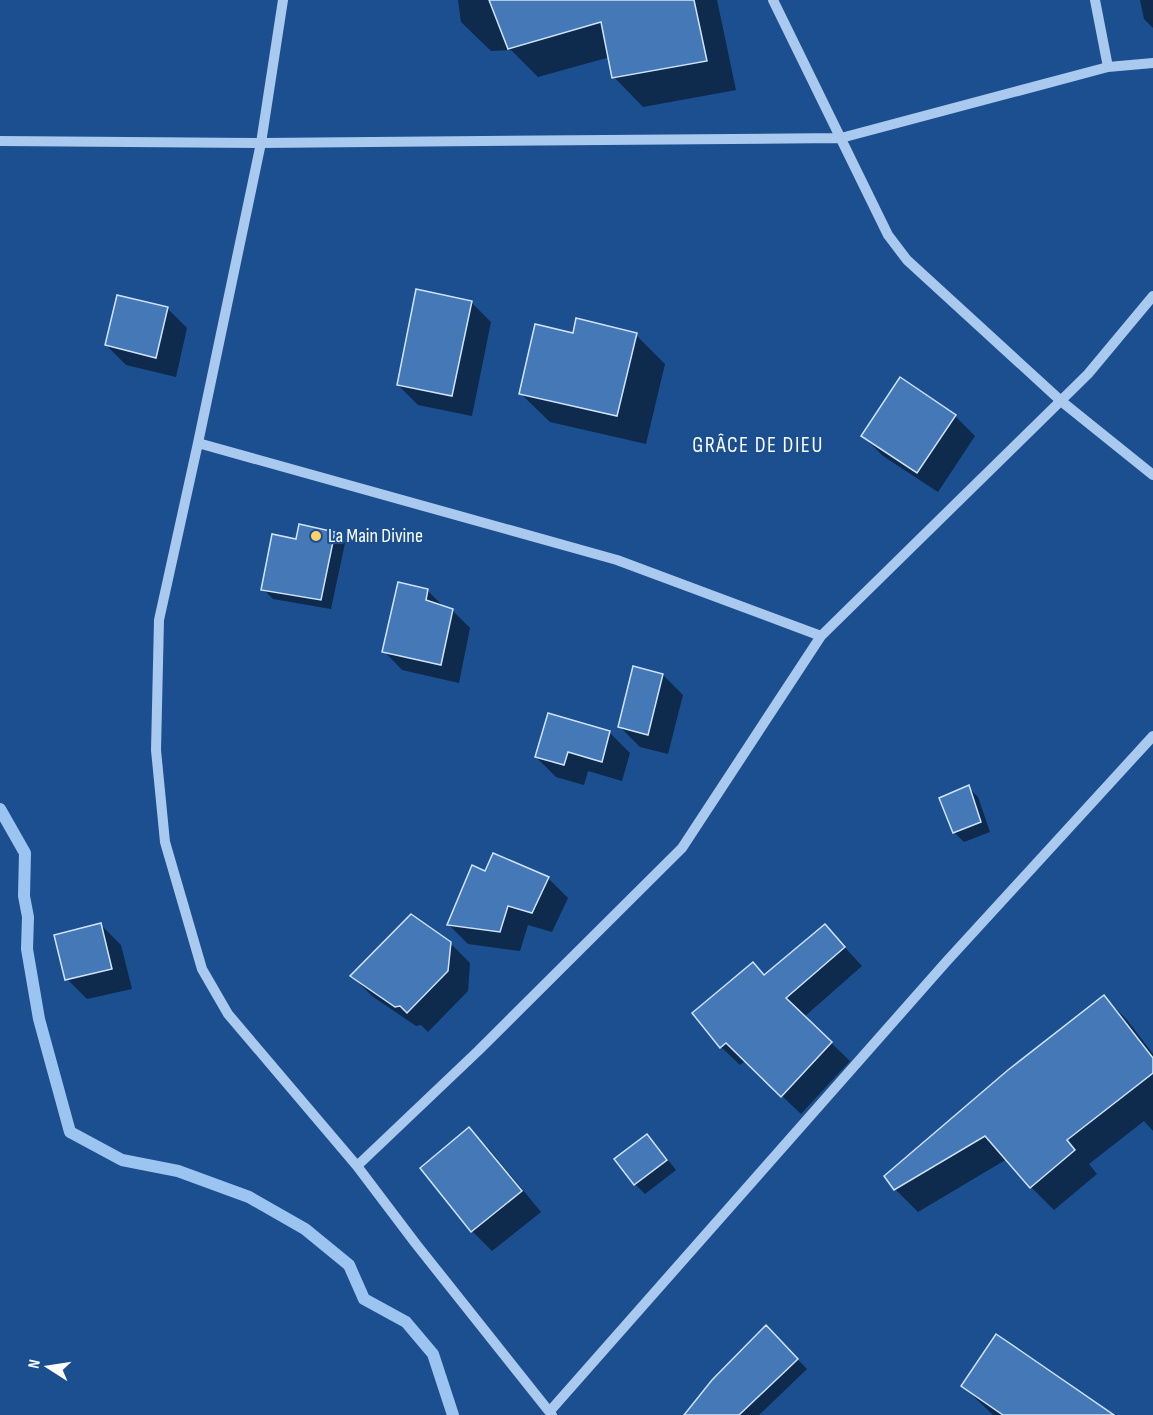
<svg xmlns="http://www.w3.org/2000/svg" width="1153" height="1415" font-family="'Sofia Sans Condensed',sans-serif">
  <style>
    .shadow { fill: #0007 }
    .lines { fill: none; stroke-linecap: round; stroke-linejoin: round }
    .stream { stroke: #9cc4f0; stroke-width: 12 }
    .building { fill: #4478b7; stroke: #cfe3fa; stroke-width: 1.5 }
    .minor { stroke: #a9c9ee; stroke-width: 10 }
    .poi-dot { fill: #ffd166; stroke: #1b4f8f; stroke-width: 2 }
    .labels { text-anchor: middle; dominant-baseline: central; stroke-width: 4.5; stroke-linejoin: round; paint-order: stroke }
    .poi-label { font-size: 20px; fill: #fff; stroke: #1b4f8f; text-anchor: start }
    .quarter-label { font-size: 22px; letter-spacing: 1.5px; fill: #fff; stroke: #1b4f8f }
  </style>
  <rect width="100%" height="100%" fill="#1b4f8f"/>
  <path class="shadow" d="M458,0H717L736,90L643,107L614,77L610,57L538,77L511,50L491,51L461,22Z
    M1140,0H1153V28L1144,19Z
    M471,302L491,322L472,416L418,405L398,385Z
    M167,308L187,328L176,377L126,365L106,345Z
    M574,334L636,335L665,364L646,444L550,422L520,393Z
    M955,416L975,436L938,492L883,456L863,436Z
    M335,533L345,543L331,609L273,599L263,589L297,541Z
    M427,590L445,608L452,610L470,628L459,683L402,670L384,651Z
    M663,675L683,695L668,754L640,747L620,727Z
    M610,733L630,753L622,781L588,771L584,785L556,777L536,757Z
    M968,787L978,797L990,832L964,842L954,832Z
    M485,873L548,878L568,898L552,932L528,925L520,951L468,944L448,924Z
    M101,925L121,945L132,989L87,999L67,979Z
    M825,926L862,966L804,1017L850,1061L801,1114L745,1061L740,1065L721,1047L753,964L765,976Z
    M450,943L470,963L468,991L428,1032L421,1025L416,1026L372,996L352,976Z
    M1104,997L1127,1020L1153,1054V1131L1144,1121L1089,1164L1097,1174L1054,1210L1031,1187L1007,1159L918,1212L895,1189Z
    M469,1129L489,1149L541,1212L492,1251L472,1231Z
    M647,1136L656,1145L676,1170L645,1194L635,1184L616,1159Z
    M766,1327L807,1369L759,1415H706Z
    M963,1386L1109,1415H993Z"/>
  <g class="lines">
    <path class="stream" d="M0,809L25,853L24,896L28,917L27,949L39,1019L70,1132L122,1160L178,1171L249,1197L305,1229L349,1265L364,1299L406,1322L433,1354L453,1415"/>
  </g>
  <path class="building" d="M489,0H694L707,61L612,78L601,22L508,49Z
    M416,289L472,301L452,396L397,385Z
    M117,295L168,307L156,358L105,345Z
    M576,318L637,333L617,416L519,394L535,324L573,333Z
    M900,377L956,415L917,473L861,436Z
    M299,524L335,532L321,600L261,590L272,534L296,539Z
    M398,582L428,589L426,600L453,609L441,665L382,652Z
    M633,666L663,674L648,735L618,727Z
    M548,713L610,731L602,762L568,752L564,765L535,757Z
    M969,785L981,822L953,833L939,798Z
    M493,853L549,877L532,913L508,906L500,932L447,925L472,865L485,871Z
    M411,914L451,942L448,971L407,1013L400,1006L395,1007L350,976Z
    M101,923L112,969L65,980L54,935Z
    M825,924L845,947L786,998L832,1042L781,1097L726,1043L720,1048L692,1013L753,962L764,975Z
    M1104,995L1153,1058V1073L1067,1140L1075,1150L1030,1188L985,1136L894,1190L884,1176L1008,1070Z
    M469,1127L522,1191L471,1232L420,1168Z
    M647,1134L667,1160L634,1185L614,1159Z
    M766,1325L798,1359L739,1415H684L712,1380Z
    M996,1334L1021,1351L1114,1415H1003L961,1386Z"/>
  <g class="lines">
    <path class="minor" d="M283,0L261,143L198,443L159,620L156,750L165,842L202,969L228,1014L357,1166L416,1244L552,1415
      M773,0L888,235L907,260L1061,401L1153,475
      M1095,0L1108,67
      M0,141L261,143L841,138L1108,67L1153,63
      M198,443L617,560L821,636
      M357,1166L478,1051L682,848L821,636L1088,374L1153,296
      M550,1411L946,962L1153,736"/>
  </g>
  <circle class="poi-dot" cx="316" cy="536" r="6"/>
  <g class="labels">
    <g class="poi-label">
      <text x="328" y="536">La Main Divine</text>
    </g>
    <g class="quarter-label">
      <text x="758" y="445">GRÂCE DE DIEU</text>
    </g>
  </g>
  <g transform="translate(48 1367) rotate(282)" stroke="#1b4f8f" stroke-width="4.5" paint-order="stroke">
  <path d="M0-4.5L10 22L0 15L-10 22Z" fill="#ffffff"/>
  <text y="-9" font-size="16" font-weight="bold" text-anchor="middle" fill="#ffffff">N</text>
  </g>
</svg>
